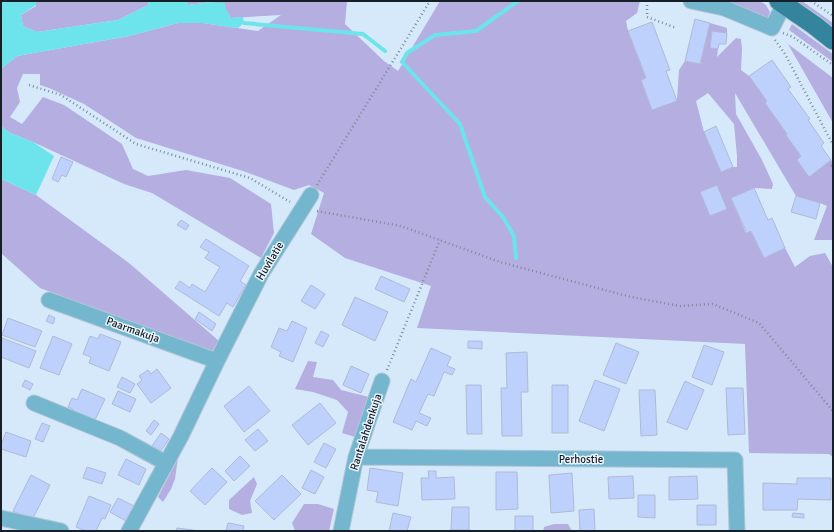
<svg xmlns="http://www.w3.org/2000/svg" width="834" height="532" font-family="Signika,sans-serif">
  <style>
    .green { fill: #b4aee1; fill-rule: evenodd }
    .water { fill: #6de4ec }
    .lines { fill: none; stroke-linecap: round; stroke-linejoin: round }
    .stream { stroke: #6de4ec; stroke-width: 4 }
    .building { fill: #bed0fc; stroke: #afbad5 }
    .minor-casing { stroke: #b3c5d5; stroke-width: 17 }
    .major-casing { stroke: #b3c5d5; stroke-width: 21 }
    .path { stroke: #7c8b98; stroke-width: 2.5; stroke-dasharray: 1 3; stroke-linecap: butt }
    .minor { stroke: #74b6ce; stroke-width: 15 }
    .major { stroke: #35849e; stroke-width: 19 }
    .labels { text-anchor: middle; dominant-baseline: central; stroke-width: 3; stroke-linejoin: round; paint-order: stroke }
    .street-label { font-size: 11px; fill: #161f27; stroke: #ebf5fe }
  </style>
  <rect width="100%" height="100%" fill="#d5e9fb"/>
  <path class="green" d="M36,1H149L148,5L118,20L37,32L23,26L21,15L36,6Z
    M186,1H347L345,24L384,61L398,71L440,1H640L637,13L626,21L628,31L646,78L641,80L652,110L677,100L679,70L685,61L700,64L710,23L727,28V33L712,31L710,48L718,49L717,57L736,38L741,39L742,50L741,70L749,76L767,101L765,103L787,134L786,135L801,156L797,160L809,176L831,160L833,162V240H814L827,206L820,203L796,196L735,93L736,114L762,160L773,184L772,189L754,188L731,198L746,233L751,231L764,258L785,248L795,267L810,256L825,253L833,267V457L829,454L749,453L745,344L417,328L431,286L345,258L311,234L324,193L309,185L294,190L243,171L136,138L84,104L49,88L40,85V74H23L17,88L20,102L10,117L22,124L43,97L64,105L122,144L133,169L148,176L186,170L230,178L271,204L274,233L261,258L152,193L124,184L33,142L10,133L1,126V69L17,56L129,36L178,23H203L258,31L281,15L231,18L226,10L210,2L188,5ZM708,93L734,124L737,156V167H733L721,172L704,132L696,101Z
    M713,1H760L766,5L770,12L768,17H763Z
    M792,1H802L833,23V32Z
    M792,24L833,54V62L789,30Z
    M788,44L833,78V123Z
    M1,179L36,195L129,263L219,341L212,353L40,288L1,253Z
    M308,361L317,362L313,377L333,380L341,390L369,397L355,437L342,433L348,412L337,400L313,392L295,389Z
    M178,458L175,479L171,489L163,502L158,497Z
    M254,477L257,484L250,501L252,513L242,515L229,509V500Z
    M304,504H318L334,509L329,531H295L292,523Z
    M554,524H568L572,531H543L544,527Z"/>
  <path class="water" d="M1,1H36V5L21,15L23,26L37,32L118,20L148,5L149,1H186L189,5L210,2L225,3L226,10L231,18L243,17L244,23L238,28L229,27L203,23H178L129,36L17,56L1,69Z
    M1,126L10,133L33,142L54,156L36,195L1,179Z"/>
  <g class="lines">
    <path class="stream" d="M244,23L363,34L385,51
      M516,258L514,236L503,217L485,197L460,124L402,62L407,53L435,35L476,31L518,1"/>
  </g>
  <path class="building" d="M695,19L710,23L700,64L685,61Z
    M652,22L670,70L666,71L677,101L652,110L641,80L646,78L628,31Z
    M712,31L727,33L726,44H719L718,49L710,48Z
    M772,60L791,87L788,89L810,119L808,120L824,143L821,146L831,160L809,177L797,160L801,156L786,135L787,134L765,103L767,101L749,76Z
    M716,126L733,167L721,172L704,132Z
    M61,157L73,162L66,177L62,175L58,182L52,179Z
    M717,185L727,209L710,216L700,192Z
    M754,188L768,220L772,218L785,248L764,258L751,231L747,233L731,198Z
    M796,196L820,203L816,219L791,212Z
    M181,220L189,225L186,230L177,225Z
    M206,239L249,266L240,281L246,285L233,307L227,303L219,316L175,288L180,281L190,288L192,284L205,292L220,267L205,258L209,252L200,247Z
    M381,276L410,289L404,302L375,289Z
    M311,285L325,294L315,309L301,301Z
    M355,297L388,312L375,341L342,325Z
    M199,312L216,324L212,331L195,319Z
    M49,315L55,318L53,324L46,321Z
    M8,318L42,331L35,347L2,335Z
    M292,321L307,328L293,362L279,356L281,352L271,347L279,328L287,331Z
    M321,331L329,335L323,347L315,343Z
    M100,334L121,342L109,371L89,363L91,357L83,354L90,336L98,339Z
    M53,336L72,344L59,375L40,368Z
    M2,338L36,351L29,368L1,357Z
    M468,341H482V349L468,348Z
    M616,343L639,352L626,384L603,375Z
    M704,345L724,352L712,385L692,377Z
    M431,348L451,357L447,366L455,369L452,375L444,372L434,396L428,394L419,413L431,418L427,426L416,421L412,430L393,422L411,379L416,382Z
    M527,352L528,392H521L522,436H502L501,388H507L506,353Z
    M351,366L369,374L361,393L343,385Z
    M157,369L171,388L151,403L137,384L142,380L139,376L148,370L151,374Z
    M122,377L135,384L130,393L117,387Z
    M25,380L33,384L30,390L22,386Z
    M595,380L620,389L604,431L579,421Z
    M685,381L704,390L687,430L667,422Z
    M466,385H481L482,434H467Z
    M552,385H568V433H552Z
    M249,386L270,411L244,432L224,406Z
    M726,388H743L745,434L728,435Z
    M82,389L105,399L94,422L72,412L73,409L68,407L72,398L77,400Z
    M639,390H655L657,435L641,436Z
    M118,391L136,399L130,412L112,404Z
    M320,403L336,423L308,445L292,425Z
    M154,420L159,424L151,435L146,431Z
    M42,423L50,426L43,442L35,439Z
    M258,429L268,441L255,451L245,440Z
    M6,432L31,441L26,457L1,449V445Z
    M161,433L169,439L160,452L152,446Z
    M324,443L336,449L326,468L314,462Z
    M240,456L250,466L234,481L225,471Z
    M126,459L146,469L139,485L118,475Z
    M87,467L106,473L102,484L83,478Z
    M212,468L227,482L205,505L190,491Z
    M370,468L403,473L398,506L376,502L378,492L367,490Z
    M311,470L324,477L315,494L302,488Z
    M428,471H436V478L454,477L455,499L422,500L421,478H429Z
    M496,472H517L518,509L496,510Z
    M572,473L574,511L551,513L549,475Z
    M31,475L50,485L32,520L13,511Z
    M282,475L301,494L274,520L255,501Z
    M633,476L634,498L609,499L608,477Z
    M697,476L698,499L669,500V477Z
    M797,478H831V500L798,499L797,510H763V483L797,484Z
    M638,495H655V518L638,517Z
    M89,496L111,505L105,519L102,518L96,531H86L76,527Z
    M118,498L134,506L126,521L110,512Z
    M697,505H716V525H697Z
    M452,507H469V530H451Z
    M594,509L595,531H580L579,510Z
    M393,513L411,517L407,531H389Z
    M793,513L804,514V518L792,517Z
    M515,516H533V531H515Z
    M228,523L244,526L243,531H226Z
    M177,528L200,531H176Z"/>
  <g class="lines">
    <g class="minor-casing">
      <path id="minor" d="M691,1L724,8L772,28L784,4
        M49,300L217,361
        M34,403L120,438L166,463
        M356,457L735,460L737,531
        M1,518L61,531
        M129,531L181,436L217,361L261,274L311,195
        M341,531L356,457L382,381"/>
    </g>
    <g class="major-casing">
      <path id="major" d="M779,1L814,25L833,40"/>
    </g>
    <path class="path" d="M647,1V17L676,28
      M811,1L833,16
      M783,33L793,37L833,65
      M775,40L785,54L833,145
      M29,85L61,95L136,144L250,178L290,202
      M831,166L833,164
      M317,185L430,1
      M317,211L401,226L500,262L631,297L680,306L713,304L759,323L833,411
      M387,370L440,240"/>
    <use href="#minor" class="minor"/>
    <use href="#major" class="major"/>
  </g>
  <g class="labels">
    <g class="street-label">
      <text transform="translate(270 261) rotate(-59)">Huvilatie</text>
      <text transform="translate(133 330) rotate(20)">Paarmakuja</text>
      <text transform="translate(366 432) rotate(-72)">Rantalahdenkuja</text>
      <text x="581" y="459">Perhostie</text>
    </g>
  </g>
  <rect width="834" height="532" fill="none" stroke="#161f27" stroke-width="4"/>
</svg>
